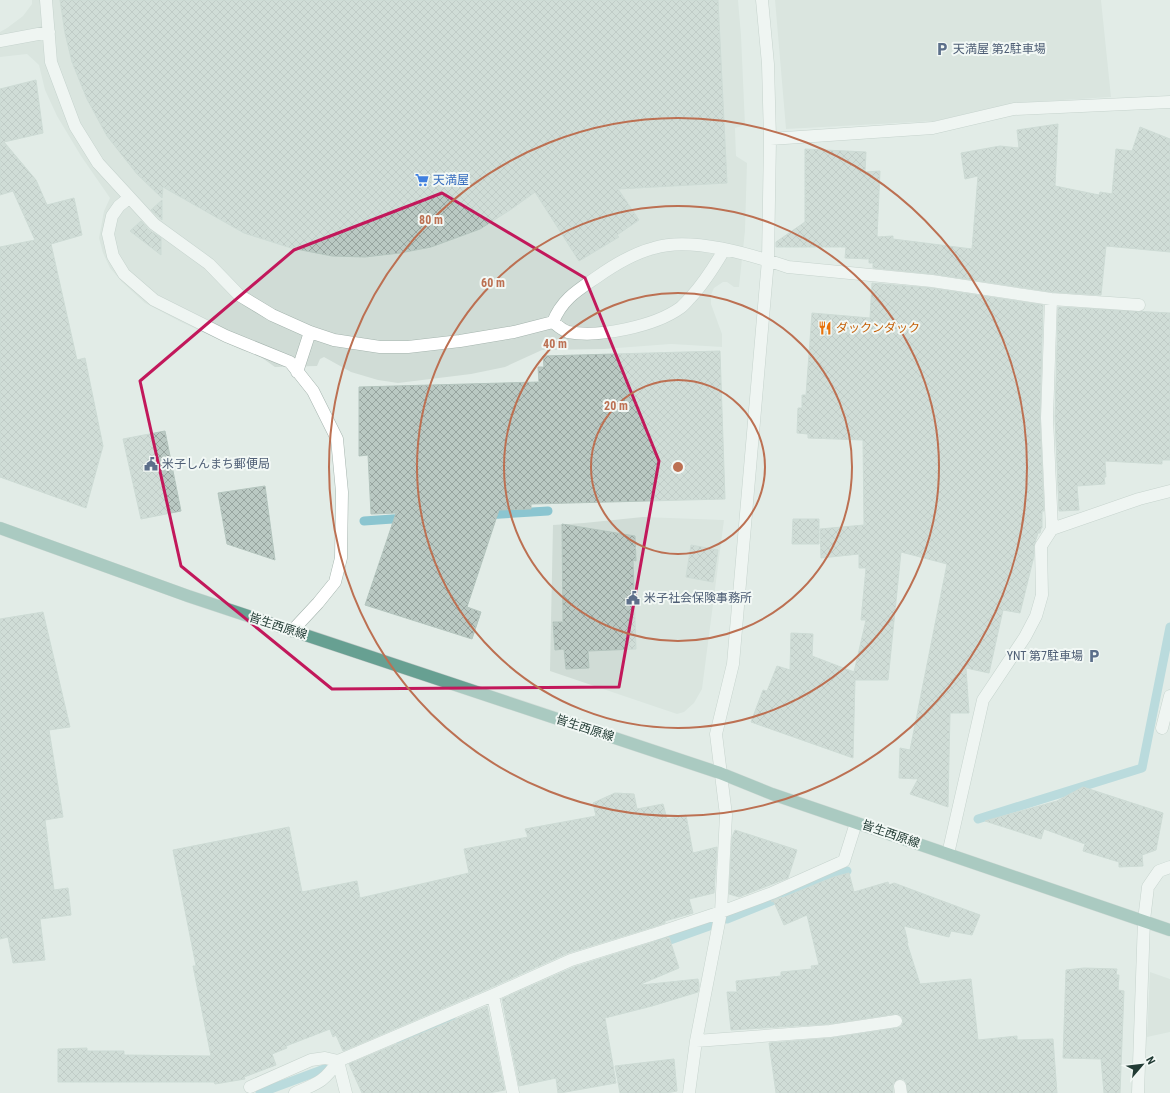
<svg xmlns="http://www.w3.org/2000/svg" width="1170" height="1093" font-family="'Roboto Condensed','Noto Sans JP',sans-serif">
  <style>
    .built { fill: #d0dcd6 }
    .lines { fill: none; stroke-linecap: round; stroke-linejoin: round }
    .stream { stroke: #8bc5d0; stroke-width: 9 }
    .building { fill: url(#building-cross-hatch); stroke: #b4c5be }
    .minor-casing { stroke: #a5b4ae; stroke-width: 13 }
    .major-casing { stroke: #c1c8c6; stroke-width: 13 }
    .minor { stroke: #fff; stroke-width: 12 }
    .major { stroke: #67a092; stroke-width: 12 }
    .marked { fill: none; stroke: #c2185b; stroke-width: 3; stroke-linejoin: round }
    .ring { fill: none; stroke: #bc7052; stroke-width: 2 }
    .labels { text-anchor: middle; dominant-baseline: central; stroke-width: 4; stroke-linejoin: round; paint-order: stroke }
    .service-label { font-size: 12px; fill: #4e5e75; stroke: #f2f8f5; text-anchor: start }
    .shop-label { font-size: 12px; fill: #366cbe; stroke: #f2f8f5; text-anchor: start }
    .food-label { font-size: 12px; fill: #c56008; stroke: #f2f8f5; text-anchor: start }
    .street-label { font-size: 12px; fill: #223c35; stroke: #f2f8f5 }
    .centre { fill: #bc7052; stroke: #f2f8f5; stroke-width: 2 }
    .ring-label { font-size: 12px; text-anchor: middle; font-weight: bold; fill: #bc7052; stroke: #f2f8f5; stroke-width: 4; stroke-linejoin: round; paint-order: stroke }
  </style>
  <defs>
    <pattern id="building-cross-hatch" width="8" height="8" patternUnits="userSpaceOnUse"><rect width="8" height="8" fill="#bac9c3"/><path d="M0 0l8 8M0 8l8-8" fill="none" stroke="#97a49f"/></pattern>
  </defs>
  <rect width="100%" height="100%" fill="#e2ece7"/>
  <path class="built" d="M32,0H738L741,35L745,125L735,128L736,156L747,163L745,231L739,287H734L727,282H723L714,288L711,295V304L722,334V347L671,344L604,349L542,350L505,367L471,374L398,383L378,380L351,372L324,357L320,359L317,366L275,367L258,355L242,350L181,322L145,303L122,282L110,268L103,253L99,238L104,211L110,198L81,156L57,116L45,90L39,65L27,54L0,57V32L7,28L23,16L32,4Z
    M775,0H1101L1111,97L1015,103L935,121L786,129Z
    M643,517L724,520L702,689L694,703L684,712L677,714L550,671L553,525L584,523Z
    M1150,972L1170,979V1032L1147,1037Z"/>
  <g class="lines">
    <path class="stream" d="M485,515L548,511
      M364,521L407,518
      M978,819L1142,768L1170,627
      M727,919L847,871
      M659,944L712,925
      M400,1041L452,1021
      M260,1093L335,1065"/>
  </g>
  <path class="building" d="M60,0H718L727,183L618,189L639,220L617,235L619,237L579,261L535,192L510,210L480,229L431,247L400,253L365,257L332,256L291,248L244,233L163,187L162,198L137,174L107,136L87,99L72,62L65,33Z
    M36,80L43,133L4,142L36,180L47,205L74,198L82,235L51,244L77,360L85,358L103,446L86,508L0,477V247L35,240L13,191L0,195V89Z
    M1058,124L1055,186L1099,195L1100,192L1112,194L1116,149L1132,151L1140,127L1170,139V252L1106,246L1101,295L1052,292L933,274L873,268V263H869V259L845,258L846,247H776V242L805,222V149L866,152L865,172L880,171L877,237L893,236V239L972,249L978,176L965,179L961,153L1000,146L1019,148L1017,130Z
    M162,200V220L151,210Z
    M141,221L149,230L161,238V255L130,231Z
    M872,283L931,288L1043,305L1040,418L1044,511H1042V528H1041L1040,533H1038L1034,546V556L1020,613L1003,610L989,673L966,668L969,713H950L948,807L910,794L918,779L899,778L900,748L910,750L947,564L901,552L888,680H855L853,758L751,722L763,690L767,691L777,666L790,670L791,633L813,634L812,656L854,672L866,620H861L866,568H859V554L821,558L820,529L864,525L863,440L808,438V434L797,433L798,408H802V395H806L812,313L870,318Z
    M1058,307L1170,313V460H1162V464L1105,461L1106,477H1104L1105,484L1077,486L1079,510L1061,511H1059L1055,418Z
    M720,351L725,499L531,504V509L499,510L467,607L481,612L472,639L365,605L396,513L371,514L368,455L359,456V387L539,382L538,367H544L543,356Z
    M165,431L181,511L141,519L123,439Z
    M265,486L275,560L227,544L218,493Z
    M793,519H819V544H792Z
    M562,524L635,536L636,561L633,560L636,649L588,651L589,668L566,669L564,649L555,650L553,622H563Z
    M691,545L718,550L713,582L686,577Z
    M43,612L70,727L49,730L63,817L45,820L54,890L68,888L71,915L40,919L45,960L13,963L8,937L0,939V619Z
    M1083,787L1163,813L1156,850L1142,855L1143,866L1119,867V862L1083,851L1085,844L1044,829L1041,839L985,821L1057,801Z
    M615,793L634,794L637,809L663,804L667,819L686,815L693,853L717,847L714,893L689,899L693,913L665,921V923L656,926L568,953L490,988L343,1051L336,1035L333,1037L330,1029L286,1046L287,1048L272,1054L276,1065L244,1077L245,1079L215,1084L214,1082H58V1049L87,1048V1051H124V1055L211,1056L193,966H196L173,850L289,827L302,892L357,881L360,898L469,873L464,849L528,837L525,829L596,816L593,803Z
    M735,830L797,850L788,878L739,897L729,894L732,837Z
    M849,873L854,892L888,882L889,885L894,883L980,915L972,935L951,931L949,937L904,926L908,943H907L920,984L971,979L978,1040L1017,1036V1040L1053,1039L1057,1093H908L906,1082L903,1079H899L893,1083V1093H776L769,1043L831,1038L897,1028L901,1027L903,1023V1020L902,1016L895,1014L829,1024L731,1030L727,992H737L736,981L781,976V972L812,969L811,966L819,965L807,915L784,925L774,902L771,901L782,897V898L834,877Z
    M669,937L679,968L641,984V985L698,979L699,986L698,992L652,1006L605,1018L616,1083L560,1093H558L556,1078L519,1086L502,999L574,967Z
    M1084,968L1117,969L1116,975H1119L1118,990L1124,991L1120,1093H1104L1101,1059L1063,1058L1066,970Z
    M487,1006L505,1090L489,1093H362L349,1064Z
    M674,1059L677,1091L666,1093H620L615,1066Z"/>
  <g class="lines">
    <g class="minor-casing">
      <path id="minor" d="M46,0L51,62L75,126L98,163L154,224L209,264L239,295L272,315L310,332L334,340L380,347H408L460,341L514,332L553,322C562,299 578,290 597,277C614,265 634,253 654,248C691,236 752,255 788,267L932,281L1051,299L1139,305
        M0,41L49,32
        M770,139L933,128L1014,109L1170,102
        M129,198L119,206L112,216L108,234L113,256L124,274L154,300L226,336L290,362L313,391L337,439L342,492L341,558L335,582L318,603L292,631
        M1051,299L1047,418L1052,529
        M553,322C558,326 562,330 568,332C599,338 655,326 680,308C684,305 687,301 691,297C704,283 714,267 724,250
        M297,372L310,332
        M1162,728L1170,696
        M948,854L983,700L1025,637L1036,616L1042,595L1041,546L1052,529L1139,499L1170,491
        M493,995L513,1093
        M696,1041L830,1031L896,1021
        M338,1061L346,1093
        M900,1086L901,1093
        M250,1087L311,1060L325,1058L338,1061L493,995L571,960L658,933L721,912L772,893L844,861L856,823
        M295,1093C318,1083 324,1082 338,1061
        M689,1093L696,1041L721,912L726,815L716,734L733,664L768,260L770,139L768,64L762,0
        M1138,1093L1144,920L1148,887L1159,871L1170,867"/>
    </g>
    <g class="major-casing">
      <path id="major" d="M0,528L188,596L720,773L772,794L1170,930"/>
    </g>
    <use href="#minor" class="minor"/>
    <use href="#major" class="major"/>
  </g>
  <path d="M0 0H1170V1093H0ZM442,193L585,278L659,461L619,687L332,689L181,566L140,381L294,250Z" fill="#e2ece7" fill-opacity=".55" fill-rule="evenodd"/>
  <path class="marked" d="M442,193L585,278L659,461L619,687L332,689L181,566L140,381L294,250Z"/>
  <g class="ring">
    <circle cx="678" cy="467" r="87"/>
    <circle cx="678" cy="467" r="174"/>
    <circle cx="678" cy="467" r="261"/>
    <circle cx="678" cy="467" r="349"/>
  </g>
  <defs>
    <g id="parking-bare" transform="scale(1.08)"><path d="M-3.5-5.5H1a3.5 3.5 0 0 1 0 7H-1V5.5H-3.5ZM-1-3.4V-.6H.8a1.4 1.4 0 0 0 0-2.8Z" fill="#5c6f8a" stroke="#f2f8f5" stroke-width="2.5" paint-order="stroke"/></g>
    <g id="supermarket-bare" transform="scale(1.08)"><path d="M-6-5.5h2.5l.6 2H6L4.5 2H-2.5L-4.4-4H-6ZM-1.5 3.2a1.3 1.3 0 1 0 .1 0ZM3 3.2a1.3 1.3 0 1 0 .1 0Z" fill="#3f7fe0" stroke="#f2f8f5" stroke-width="2.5" paint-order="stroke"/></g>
    <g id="restaurant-bare" transform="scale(1.08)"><path d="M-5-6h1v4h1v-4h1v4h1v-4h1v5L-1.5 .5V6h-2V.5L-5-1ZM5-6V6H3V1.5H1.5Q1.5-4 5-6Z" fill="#e8710a" stroke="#f2f8f5" stroke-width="2.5" paint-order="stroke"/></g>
    <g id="civic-bare" transform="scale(1.08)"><path d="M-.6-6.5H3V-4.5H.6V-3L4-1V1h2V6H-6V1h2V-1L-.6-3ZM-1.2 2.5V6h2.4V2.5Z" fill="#5c6f8a" stroke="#f2f8f5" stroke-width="2.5" paint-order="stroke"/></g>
  </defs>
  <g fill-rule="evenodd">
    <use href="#parking-bare" x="942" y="49"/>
    <use href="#supermarket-bare" x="422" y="180"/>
    <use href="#restaurant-bare" x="825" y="328"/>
    <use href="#civic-bare" x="151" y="464"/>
    <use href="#civic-bare" x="633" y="598"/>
    <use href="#parking-bare" x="1094" y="656"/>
  </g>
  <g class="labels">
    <g class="service-label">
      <text x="953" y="49">天満屋 第2駐車場</text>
      <text x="162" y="464">米子しんまち郵便局</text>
      <text x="644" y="598">米子社会保険事務所</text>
      <text x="1083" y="656" text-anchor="end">YNT 第7駐車場</text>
    </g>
    <g class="shop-label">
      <text x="433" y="180">天満屋</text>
    </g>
    <g class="food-label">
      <text x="836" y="328">ダックンダック</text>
    </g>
    <g class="street-label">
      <text transform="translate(278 626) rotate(18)">皆生西原線</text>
      <text transform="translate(585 728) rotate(18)">皆生西原線</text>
      <text transform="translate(891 834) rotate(19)">皆生西原線</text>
    </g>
  </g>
  <circle cx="678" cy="467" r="6" class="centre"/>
  <g class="ring-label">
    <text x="431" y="224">80 m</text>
    <text x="493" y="287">60 m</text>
    <text x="555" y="348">40 m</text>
    <text x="616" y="410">20 m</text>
  </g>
  <g transform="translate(1142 1065) rotate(62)" stroke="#f2f8f5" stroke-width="3" paint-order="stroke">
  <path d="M0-3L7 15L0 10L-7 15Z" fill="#223c35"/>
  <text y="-6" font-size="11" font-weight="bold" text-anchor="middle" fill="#223c35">N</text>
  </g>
</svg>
